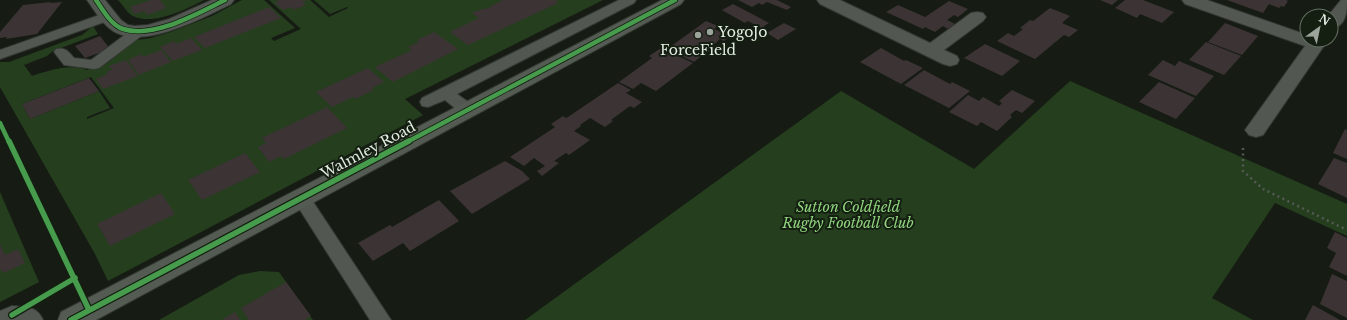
<svg xmlns="http://www.w3.org/2000/svg" width="1347" height="320" font-family="'Libre Baskerville',serif">
  <style>
    .green { fill: #253f1e; fill-rule: evenodd }
    .building { fill: #3c3334 }
    .lines { fill: none; stroke-linecap: round; stroke-linejoin: round }
    .service-casing { stroke: #333832; stroke-width: 2 }
    .minor-casing { stroke: #333832; stroke-width: 2 }
    .secondary-casing { stroke: #333832; stroke-width: 2 }
    .path { stroke: #555954; stroke-width: 2.5; stroke-dasharray: 2 3.5; stroke-linecap: butt }
    .service { fill: #525751; fill-rule: evenodd }
    .minor { fill: #525751; fill-rule: evenodd }
    .secondary { fill: #545b52; fill-rule: evenodd }
    .cycleway-far1-casing { stroke: #141f11; stroke-width: 6 }
    .cycleway-casing { stroke: #141f11; stroke-width: 8 }
    .cycleway-far1 { stroke: #469c4c; stroke-width: 4.5 }
    .cycleway { stroke: #469c4c; stroke-width: 5.5 }
    .poi-dot { fill: #9da49b; stroke: #141f11; stroke-width: 1.5 }
    .labels { text-anchor: middle; dominant-baseline: central; stroke-width: 4; stroke-linejoin: round; paint-order: stroke }
    .poi-label { font-size: 14px; fill: #e5ede3; stroke: #141f11; text-anchor: start }
    .street-label { font-size: 14px; fill: #e5ede3; stroke: #141f11 }
    .park-label { font-size: 14px; font-style: italic; fill: #91d47e; stroke: #141f11 }
  </style>
  <rect width="100%" height="100%" fill="#161c14"/>
  <path class="green" d="M118,0H204C186,9 154,26 133,16C127,13 123,5 118,0Z
    M242,0H264L295,28L271,38L274,41L301,29L269,0H310L329,17L348,8L347,7L330,14L314,0H603L405,99L423,115L108,281L95,254L0,87V62H9L82,35L93,26L98,34L53,51L47,56L24,65L32,76C47,71 71,63 87,70L109,62L131,41L151,38L171,32L212,16ZM91,77L114,108L87,119V117L110,108L99,91L30,119L22,104Z
    M1070,81L1347,204V236L1275,203L1212,298L1253,320H525L841,91L974,169Z
    M0,192L39,282L0,302Z
    M260,271L279,272L313,320H159L239,275Z"/>
  <path class="building" d="M151,0H160L166,8L147,15L145,11L134,14L130,7Z
    M280,0H308L302,2L306,5L294,10L291,7L283,10L274,2Z
    M503,0H559L556,1L558,3L468,45L450,32L479,18L472,13L482,9L490,8L489,7Z
    M738,0H777L791,7L787,10L767,2L762,5L759,3L752,7Z
    M1100,0H1118L1112,5Z
    M1125,0H1143L1174,12L1162,23L1140,14L1137,18L1115,8Z
    M1227,0H1286L1288,1L1284,7L1281,6L1279,8L1269,4L1263,13Z
    M949,1L968,9L958,17L954,15L947,20L955,24L948,29L943,26L935,32L925,27L923,29L886,12L898,5L925,17Z
    M51,2L50,3L62,2L37,34L6,39L7,37L0,38V32L23,5Z
    M733,4L769,23L761,28L748,21L745,23L722,10Z
    M269,7L281,18L205,48L194,37Z
    M1050,8L1070,16L1062,23L1078,30L1069,37L1064,35L1035,59L997,41L1008,33L1014,36L1023,29L1020,28L1030,20L1033,21Z
    M706,21L718,26L714,29L730,36L724,41L720,39L712,46L715,47L702,57H700L694,62L667,49Z
    M784,23L796,29L778,40L767,33Z
    M1225,23L1258,36L1242,55L1208,42Z
    M434,32L458,49L393,82L375,67L412,50L408,47L419,42L417,40Z
    M100,36L110,49L85,58L75,46Z
    M191,38L202,50L173,61L160,47L174,41L176,44Z
    M1206,42L1241,56L1224,75L1189,60Z
    M985,44L1020,61L1002,76L964,58Z
    M661,48L693,63L656,91L641,83L633,89L619,82L652,58L649,56Z
    M881,48L904,61L906,60L923,68L901,84L860,62Z
    M161,50L171,62L139,75L128,60L141,54L143,57Z
    M126,60L138,76L103,89L96,79L108,74L106,72L112,70L109,66Z
    M1163,60L1175,66L1179,61L1214,76L1196,96L1148,75Z
    M368,68L384,82L372,88L374,90L355,99L353,97L332,107L316,92Z
    M924,70L950,84L952,82L970,91L949,108L904,85Z
    M89,78L99,91L30,119L22,104Z
    M1159,82L1195,98L1176,119L1139,102Z
    M618,83L631,90L626,93L642,102L634,108L630,106L611,120L613,121L605,127L590,118L580,125L581,126L574,131L590,140L569,155L566,153L554,161L559,163L542,176L537,171L545,166L534,158L524,166L510,157L555,127L551,124L563,116L566,118L568,117Z
    M1012,90L1035,101L1022,113L1016,110L1010,115L1012,117L997,131L981,122L977,126L949,112L968,95L979,101L983,97L999,106L1002,103L999,101Z
    M327,107L347,128L284,159L281,156L269,162L258,147L266,143L262,138Z
    M1345,129L1347,130V159L1333,153Z
    M245,153L260,172L202,200L188,180Z
    M1334,158L1347,163V198L1318,184Z
    M505,161L522,171L530,179L472,214L450,191Z
    M161,193L175,214L110,246L97,224Z
    M439,200L459,221L410,251L403,243L373,261L358,243L390,225L392,227Z
    M1335,232L1347,238V276L1329,267L1336,253L1327,248Z
    M0,244L5,255L18,249L25,263L4,273L0,269Z
    M1332,274L1347,281V318L1320,304Z
    M286,282L311,316L305,320H249L241,308Z
    M1313,305L1340,320H1305Z
    M235,312L240,320H222Z"/>
  <g class="lines">
    <g class="service-casing">
      <path id="service" d="M619,0H636L634,3L457,94L474,106L476,110L474,114C462,117 454,107 445,100L428,107L422,106L420,102L422,98Z
        M108,12L113,13L115,16L113,19L0,59V50Z
        M139,27L144,28L146,31L144,34L99,68L94,69L64,65L54,52L56,49C65,47 68,51 74,58L91,60L134,28Z
        M302,192L308,194L391,320H370L293,199L296,194Z
        M12,306C26,307 37,306 43,320H0V311Z"/>
    </g>
    <g class="minor-casing">
      <path id="minor" d="M87,0H105L121,20L128,25L135,26L148,25L169,19L212,0H234L231,4C203,18 143,50 113,31C102,24 95,11 87,0Z
        M817,0H840L930,43L971,13L977,12L983,13L986,17L983,21L944,50L957,56L959,60L957,64L950,66L943,64L820,4Z
        M1182,0H1207L1307,35V40H1328L1263,135L1256,137L1249,135L1245,130L1305,46L1185,4Z
        M1341,0H1347C1347,13 1346,26 1331,29V16H1328Z"/>
    </g>
    <g class="secondary-casing">
      <path id="secondary" d="M662,0H684L681,4L96,320H58L61,312Z"/>
    </g>
    <path class="path" d="M1243,148V171L1263,189L1347,230"/>
    <use href="#service" class="service"/>
    <use href="#minor" class="minor"/>
    <use href="#secondary" class="secondary"/>
    <g class="cycleway-far1-casing">
      <path id="cycleway-far1" d="M96,0C103,10 111,25 123,29C154,39 198,13 225,0
        M0,123L9,142
        M407,142L675,0"/>
    </g>
    <g class="cycleway-casing">
      <path id="cycleway" d="M9,141L89,310
        M12,315L75,278
        M71,320L409,141"/>
    </g>
    <use href="#cycleway-far1" class="cycleway-far1"/>
    <use href="#cycleway" class="cycleway"/>
  </g>
  <g class="poi-dot">
    <circle cx="710" cy="32" r="4"/>
    <circle cx="698" cy="35" r="4"/>
  </g>
  <g class="labels">
    <g class="poi-label">
      <text x="718" y="32">YogoJo</text>
      <text x="698" y="50" text-anchor="middle">ForceField</text>
    </g>
    <g class="street-label">
      <text transform="translate(368 150) rotate(-28)">Walmley Road</text>
    </g>
    <g class="park-label">
      <text x="848" y="207">Sutton Coldfield<tspan x="848" dy="16">Rugby Football Club</tspan></text>
    </g>
  </g>
  <g transform="translate(1319 28) rotate(33)"><circle r="19" fill="#141f11" stroke="#687165"/>
  <path d="M0-3L7 15L0 10L-7 15Z" fill="#9da49b"/>
  <text y="-6" font-size="11" font-weight="bold" text-anchor="middle" fill="#e5ede3">N</text>
  </g>
</svg>
